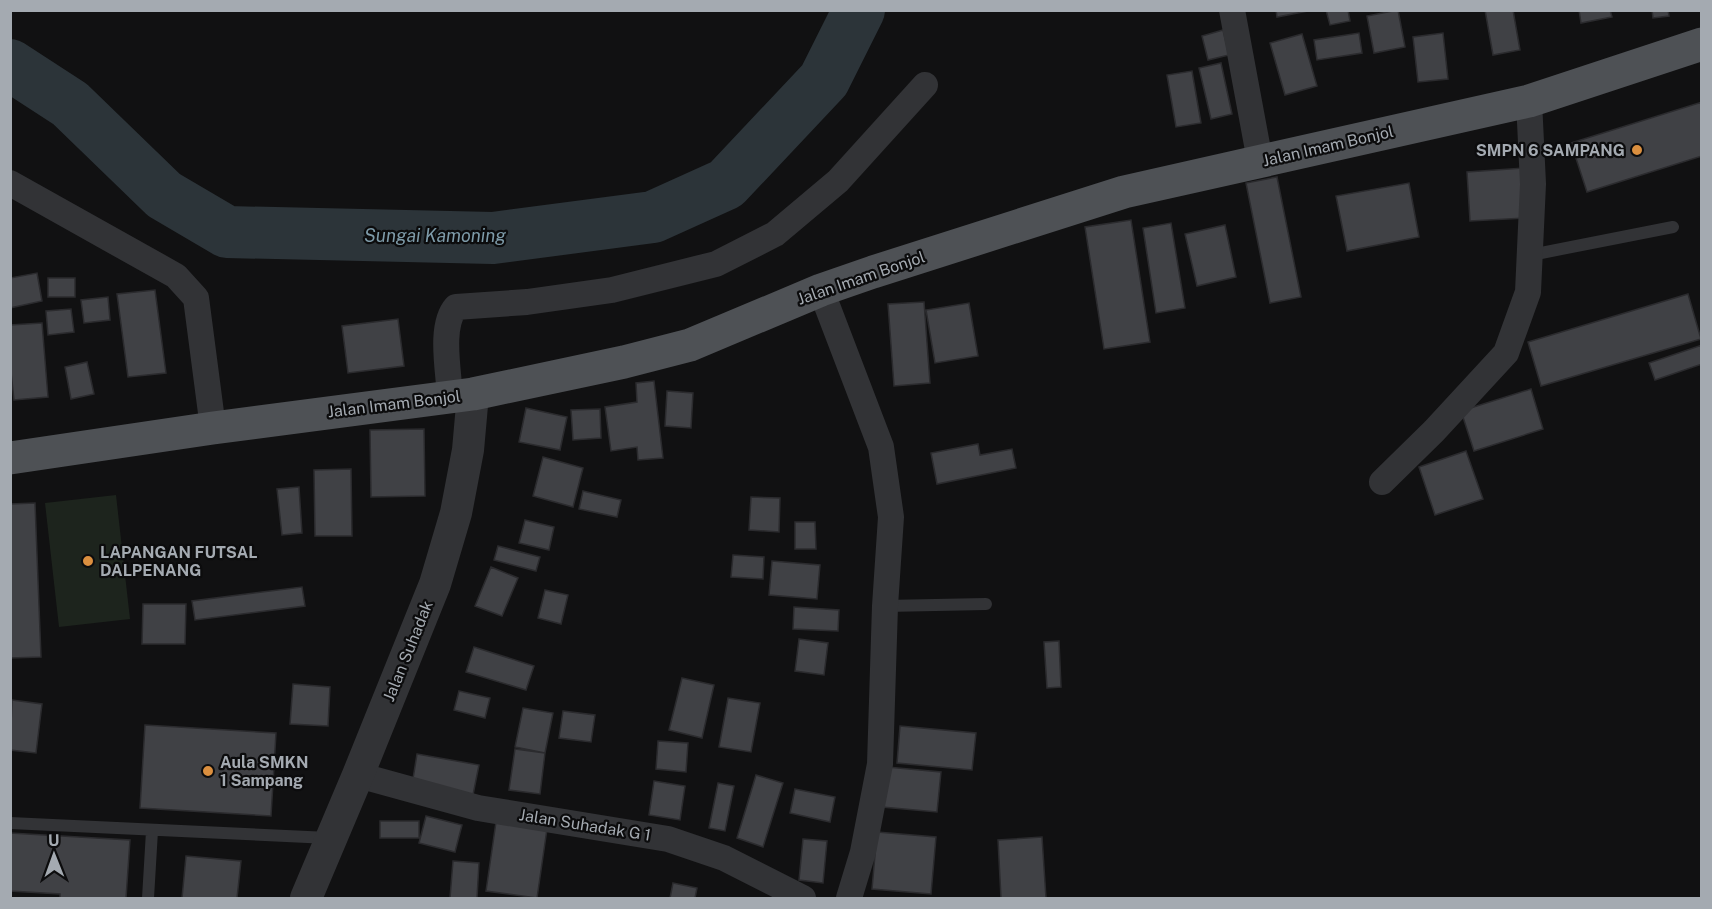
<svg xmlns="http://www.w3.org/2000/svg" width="1712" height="909" font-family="'Public Sans',sans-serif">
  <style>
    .green { fill: #1d241d }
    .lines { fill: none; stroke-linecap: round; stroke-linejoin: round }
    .river { stroke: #2c3439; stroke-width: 52 }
    .building { fill: #404145; stroke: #2b2b2e; stroke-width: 1.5 }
    .service { stroke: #323336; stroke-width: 12 }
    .minor { stroke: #323336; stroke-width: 26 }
    .tertiary { stroke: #323336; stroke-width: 32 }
    .primary { stroke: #4e5155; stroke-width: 33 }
    .poi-dot { fill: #db8f3f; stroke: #0c0c0d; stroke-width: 2 }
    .labels { text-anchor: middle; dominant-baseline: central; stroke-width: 4.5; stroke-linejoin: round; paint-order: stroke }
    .street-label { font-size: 16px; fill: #a4aab1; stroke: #0c0c0d }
    .poi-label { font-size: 16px; font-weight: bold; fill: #a4aab1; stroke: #0c0c0d; text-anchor: start }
    .water-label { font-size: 18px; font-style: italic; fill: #7e9ba9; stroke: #0c0c0d }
  </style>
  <rect width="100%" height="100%" fill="#111112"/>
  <path class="green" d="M116,495L130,619L59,627L45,503Z"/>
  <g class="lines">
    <path class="river" d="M10,65L70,104L164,195L227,232L493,238L653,217L726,184L824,80L859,10"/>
  </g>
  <path class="building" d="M1276,10H1313L1277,17Z
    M1326,10H1348L1350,21L1330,25Z
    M1398,10L1405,47L1374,53L1367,16Z
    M1485,10H1513L1520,50L1493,55Z
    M1579,10H1610L1612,17L1581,23Z
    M1652,10H1668L1669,16L1653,18Z
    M1223,30L1229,55L1208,60L1202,36Z
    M1359,33L1362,53L1317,60L1314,40Z
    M1443,33L1448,79L1418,82L1413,37Z
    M1302,34L1317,86L1285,95L1270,43Z
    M1221,63L1232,114L1211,119L1199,68Z
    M1192,71L1201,123L1176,127L1167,75Z
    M1702,102V156L1587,192L1571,143Z
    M1524,168L1527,218L1470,221L1467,172Z
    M1277,177L1301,297L1270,303L1246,183Z
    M1409,183L1419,237L1347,251L1336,196Z
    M1131,220L1150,342L1104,349L1085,227Z
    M1171,223L1185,308L1156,313L1143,228Z
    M1225,225L1236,277L1197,286L1185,234Z
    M37,273L42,301L10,308V278Z
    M48,278H75V297H48Z
    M155,290L166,373L128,377L117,294Z
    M1688,294L1701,339L1541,386L1528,342Z
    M108,297L110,320L84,323L81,300Z
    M924,302L930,383L894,386L888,304Z
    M969,303L978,356L935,363L926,310Z
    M71,309L74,332L48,335L46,311Z
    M398,319L404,366L348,373L342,326Z
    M42,323L48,397L14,400L10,363V325Z
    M1702,345V364L1655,380L1649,363Z
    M87,362L94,394L71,399L65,367Z
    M654,381L663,458L638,460L637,447L611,451L605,407L637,402L636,383Z
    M1531,389L1543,429L1474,451L1461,411Z
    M667,391L693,393L691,428L665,426Z
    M526,408L567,417L560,450L519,442Z
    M600,409L601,438L573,440L571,410Z
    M424,429L425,496L371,497L370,430Z
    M978,444L980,455L1012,449L1016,468L937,484L931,453Z
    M1466,451L1483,499L1435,515L1419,467Z
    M543,457L583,468L573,507L533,496Z
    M351,469L352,536H315L314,470Z
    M299,487L302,533L282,535L277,489Z
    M583,491L621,500L617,517L579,509Z
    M751,497L780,498L779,532L749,530Z
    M35,503L41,657L10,658V504Z
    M525,520L554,527L549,550L519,543Z
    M795,522H815L816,549H795Z
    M498,546L540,557L536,571L494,560Z
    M733,555L764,557L763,579L731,577Z
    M772,561L820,565L817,599L769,595Z
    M491,567L518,578L502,616L475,606Z
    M302,587L305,606L195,620L192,601Z
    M545,590L568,595L561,624L538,618Z
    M143,604H186L185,644H142Z
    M794,607L839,610L838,631L793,629Z
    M799,639L828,643L824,675L795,671Z
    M1059,641L1061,687L1047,688L1044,642Z
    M474,647L534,666L526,690L466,672Z
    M682,678L714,685L702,738L669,730Z
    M293,684L330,687L328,726L290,724Z
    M459,691L490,698L485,718L454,710Z
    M728,698L760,703L751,752L719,747Z
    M12,700L42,704L36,753L10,750Z
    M523,708L553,713L545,753L515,747Z
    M563,711L595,715L591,742L559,738Z
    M145,725L276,733L271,816L140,808Z
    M900,726L976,733L972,770L897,763Z
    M658,741L688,743L686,772L656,769Z
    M515,749L545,753L540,794L509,790Z
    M417,754L479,765L473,795L412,785Z
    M887,767L941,772L937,812L882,807Z
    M756,775L783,783L763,847L737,838Z
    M654,781L685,786L680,820L649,815Z
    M718,783L734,786L725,831L709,828Z
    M795,789L835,797L830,822L790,813Z
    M426,816L462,825L455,852L419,843Z
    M380,821H419V838H380Z
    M496,822L547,829L537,898L486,891Z
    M877,832L936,837L931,894L872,889Z
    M10,833L130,840L126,898H60V894L10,891Z
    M1042,837L1046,898H1001L998,840Z
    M803,839L827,841L823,883L799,880Z
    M186,856L241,861L237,898H182Z
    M453,861L479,863L477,898H450Z
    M673,883L697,888L695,898H670Z"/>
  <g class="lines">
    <path class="service" d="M1531,255L1673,227
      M885,606L986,604
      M10,823L329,838
      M148,898L152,831"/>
    <path class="minor" d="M1232,10L1260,161
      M10,183L176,276L196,298L213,428
      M821,290L881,447L891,517L885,606L880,764L863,852L849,898
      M450,397C449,373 439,326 456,307L527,302L612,290L716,264L775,234L838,181L925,85
      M1382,482L1434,431L1506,353L1528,292L1533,184L1529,101
      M358,775L478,808L668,839L724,858L803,898"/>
    <path class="tertiary" d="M306,898L358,775L435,584L456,513L468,450L473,394"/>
    <path class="primary" d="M10,458L213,428L473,394L624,362L690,345L821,290L873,272L1124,192L1529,101L1702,44"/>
  </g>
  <g class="poi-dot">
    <circle cx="1637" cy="150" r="6"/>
    <circle cx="88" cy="561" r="6"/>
    <circle cx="208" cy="771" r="6"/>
  </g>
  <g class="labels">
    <g class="street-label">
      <text transform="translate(1328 146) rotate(-13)">Jalan Imam Bonjol</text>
      <text transform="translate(861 278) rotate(-19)">Jalan Imam Bonjol</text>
      <text transform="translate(394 404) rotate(-7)">Jalan Imam Bonjol</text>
      <text transform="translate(408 651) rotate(-68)">Jalan Suhadak</text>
      <text transform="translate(585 825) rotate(9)">Jalan Suhadak G 1</text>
    </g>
    <g class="poi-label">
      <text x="1625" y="150" text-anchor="end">SMPN 6 SAMPANG</text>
      <text x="100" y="552">LAPANGAN FUTSAL<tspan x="100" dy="18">DALPENANG</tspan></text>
      <text x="220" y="762">Aula SMKN<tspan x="220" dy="18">1 Sampang</tspan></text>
    </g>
    <g class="water-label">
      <text x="435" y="235">Sungai Kamoning</text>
    </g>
  </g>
  <rect width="1712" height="909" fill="none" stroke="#a4aab1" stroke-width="24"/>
  <g transform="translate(54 855) rotate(359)" stroke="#0c0c0d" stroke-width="4.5" paint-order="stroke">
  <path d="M0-4.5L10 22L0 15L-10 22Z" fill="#a4aab1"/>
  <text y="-9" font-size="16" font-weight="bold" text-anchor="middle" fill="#a4aab1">U</text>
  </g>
</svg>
